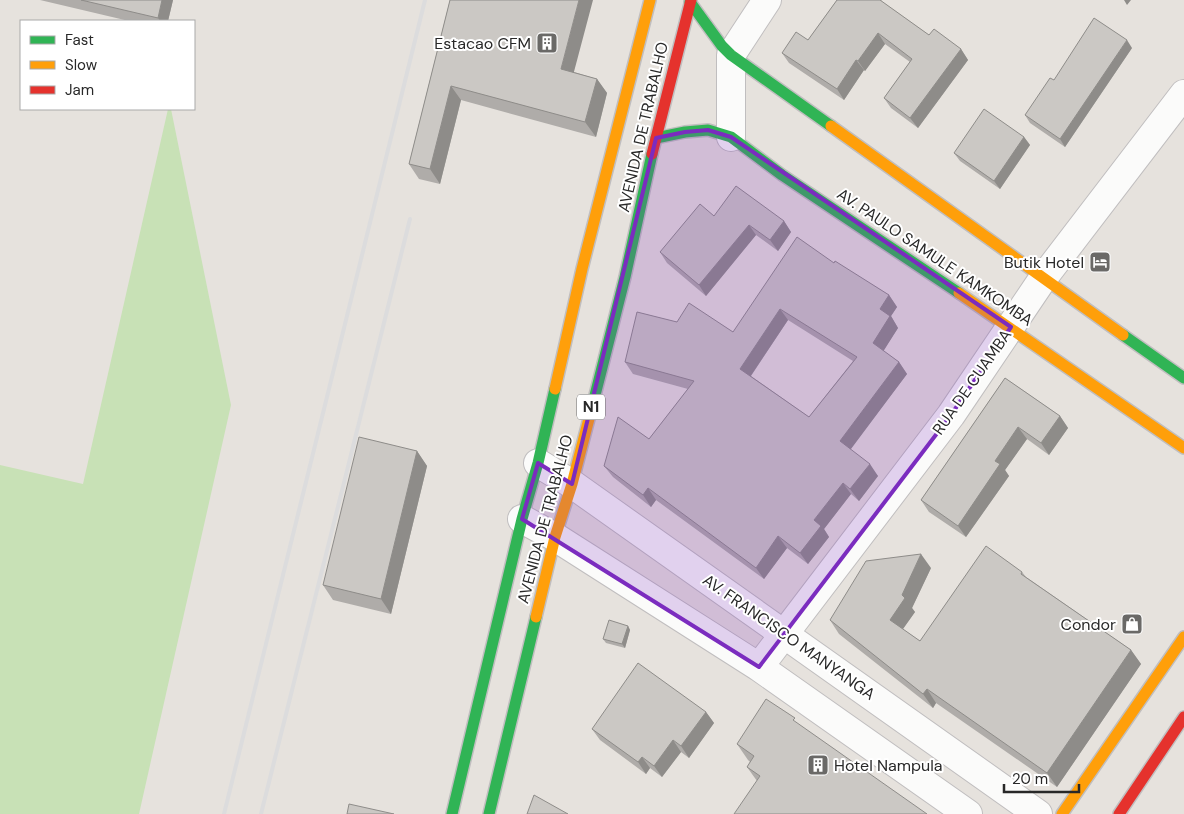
<svg xmlns="http://www.w3.org/2000/svg" width="1184" height="814" font-family="'DM Sans',sans-serif">
  <style>
    .green { fill: #c8e1b6 }
    .lines { fill: none; stroke-linecap: round; stroke-linejoin: round }
    .street-casing { stroke: #c0bebf; stroke-width: 30 }
    .fast-casing { stroke: #c0bebf; stroke-width: 14 }
    .slow-casing { stroke: #c0bebf; stroke-width: 14 }
    .jam-casing { stroke: #c0bebf; stroke-width: 14 }
    .street { stroke: #fbfbfa; stroke-width: 28 }
    .fast { stroke: #30b455; stroke-width: 11 }
    .slow { stroke: #ff9f0a; stroke-width: 11 }
    .jam { stroke: #e5322d; stroke-width: 11 }
    .rail { stroke: #dcdcdd; stroke-width: 4 }
    .wall { fill: #afaca9; fill-rule: evenodd }
    .shaded-wall { fill: #8e8c89 }
    .building { fill: #cbc8c4; stroke: #8e8c89; fill-rule: evenodd }
    .marked { fill: #7b2cbf; fill-opacity: 0.2; stroke: #7b2cbf; stroke-width: 4; stroke-linejoin: round }
    .labels { text-anchor: middle; dominant-baseline: central; stroke-width: 4; stroke-linejoin: round; paint-order: stroke }
    .shield { fill: #fff; stroke: #686868; stroke-width: 1 }
    .shield-label { font-size: 15px; font-weight: bold; fill: #282828 }
    .poi-label { font-size: 16px; fill: #282828; stroke: #fff; text-anchor: end }
    .street-label { font-size: 16px; fill: #282828; stroke: #fff }
  </style>
  <rect width="100%" height="100%" fill="#e6e2dd"/>
  <path class="green" d="M168,109H171L231,405L139,814H0V465L83,484Z"/>
  <g class="lines">
    <g class="street-casing">
      <path id="street" d="M731,137V55L767,0
        M538,463L572,484L1038,814
        M522,519L555,537L759,667L968,814
        M759,667L951,415L1044,277L1184,94"/>
    </g>
    <g class="fast-casing">
      <path id="fast" d="M690,2L722,46L731,55L831,126
        M656,138L685,132L708,130L731,137L782,175L959,293
        M1123,335L1184,378
        M591,411L625,277L652,154
        M452,814L522,519L538,463L555,389
        M489,814L536,617"/>
    </g>
    <g class="slow-casing">
      <path id="slow" d="M831,126L1123,335
        M959,293L1184,448
        M555,389L582,269L650,0
        M536,617L555,537L572,484L591,411
        M1062,814L1184,637"/>
    </g>
    <g class="jam-casing">
      <path id="jam" d="M652,154L691,0
        M1119,814L1184,717"/>
    </g>
    <use href="#street" class="street"/>
    <use href="#fast" class="fast"/>
    <use href="#slow" class="slow"/>
    <use href="#jam" class="jam"/>
    <path class="rail" d="M224,814L425,0
      M261,814L410,219"/>
  </g>
  <path class="wall" d="M40,0H173L168,21H129Z
    M450,0L574,72L597,79L607,93L596,137L461,100L440,184L419,179L409,164Z
    M837,0H882L881,1L929,35L961,49L968,60L918,128L891,108L884,98L910,62L885,44L865,71L864,70L844,100L789,63L782,53L808,40Z
    M1132,48L1065,147L1030,123L1025,115L1054,80Z
    M1024,137L1030,145L1000,189L960,161L954,153Z
    M714,216L784,221L791,232L778,251L756,235L706,296L667,263L660,252Z
    M834,263L889,295L897,307L891,316L898,328L883,351L899,362L907,374L850,449L878,476L859,501L851,494L824,529L829,537L808,564L787,548L764,579L656,500L651,507L613,477L604,466L649,439L688,389L633,374L625,362L677,322L733,332ZM788,320L853,361L809,417L751,376Z
    M1005,378L1060,416L1068,428L1049,455L1027,439L1005,470L1009,476L966,537L929,512L921,500Z
    M417,451L427,466L391,614L333,600L323,585Z
    M931,568L912,608L915,612L903,629L920,641L1022,572L1026,577L1131,650L1141,664L1057,787L936,703L933,708L839,634L830,620Z
    M628,626L630,630L625,648L606,643L603,639Z
    M706,712L714,723L689,758L681,752L662,777L650,768L646,774L600,740L592,729Z
    M795,718L757,781L747,767L750,762L748,760L737,744Z"/>
  <path class="shaded-wall" d="M162,0H173L168,21H160L158,18Z
    M579,0H593L571,83L561,69Z
    M1124,0H1131L1127,5Z
    M878,33L885,44L865,71L858,61Z
    M1127,40L1132,48L1065,147L1060,139Z
    M961,49L968,60L918,128L910,118Z
    M856,60L864,70L844,100L837,89Z
    M597,79L607,93L596,137L585,122Z
    M451,86L461,100L440,184L430,169Z
    M1024,137L1030,145L1000,189L994,181Z
    M784,221L791,232L778,251L770,240Z
    M749,225L756,235L706,296L699,285Z
    M889,295L897,307L891,316L898,328L881,355L873,343L880,309Z
    M780,309L788,320L748,380L740,369Z
    M899,362L907,374L848,453L840,441Z
    M1060,416L1068,428L1049,455L1041,443Z
    M1018,427L1027,439L1005,470L1009,476L966,537L958,526L995,461Z
    M417,451L427,466L391,614L381,599Z
    M870,464L878,476L859,501L850,489Z
    M843,483L851,494L824,529L829,537L808,564L800,553L814,520Z
    M648,488L656,500L651,507L643,495Z
    M778,536L787,548L764,579L756,568Z
    M921,554L931,568L912,608L915,612L900,633L890,620Z
    M628,626L630,630L625,648L622,644Z
    M1131,650L1141,664L1057,787L1047,773Z
    M927,689L936,703L933,708L923,694Z
    M706,712L714,723L689,758L681,746Z
    M673,740L681,752L662,777L654,766Z
    M642,757L650,768L646,774L638,762Z"/>
  <path class="building" d="M81,0H162L158,18Z
    M450,0H579L561,69L597,79L585,122L451,86L430,169L409,164Z
    M837,0H880L929,35L934,29L961,49L910,118L884,98L912,59L878,33L858,61L856,60L837,89L782,53L796,32L808,40Z
    M1094,18L1127,40L1060,139L1025,115L1050,78L1054,80Z
    M984,109L1024,137L994,181L954,153Z
    M736,186L784,221L770,240L749,225L699,285L660,252L700,204L714,216Z
    M797,237L834,263L835,261L889,295L880,309L890,316L873,343L899,362L840,441L870,464L850,489L843,483L814,520L821,526L800,553L778,536L756,568L648,488L643,495L604,466L618,417L649,439L694,381L625,362L637,312L677,322L689,303L733,332ZM780,309L857,357L809,417L740,369Z
    M1005,378L1060,416L1041,443L1018,427L995,461L1000,464L958,526L921,500Z
    M359,437L417,451L381,599L323,585Z
    M986,546L1022,572L1021,574L1131,650L1047,773L927,689L923,694L830,620L866,561L921,554L902,595L905,598L890,620L920,641Z
    M609,620L628,626L622,644L603,639Z
    M638,663L706,712L681,746L673,740L654,766L642,757L638,762L592,729Z
    M766,699L795,718L793,720L927,814H734L760,776L747,767L754,756L737,744Z
    M534,795L568,814H527Z
    M349,804L394,814H347Z"/>
  <path class="marked" d="M708,130L731,137L1011,327L951,415L759,667L522,519L538,463L572,484L656,138L685,132Z"/>
  <defs>
    <g id="building-square" transform="scale(1.125)"><rect x="-9" y="-9" width="18" height="18" rx="4" fill="#6a6967" stroke="#fff"/><path d="M-4-6H4V6H1V3H-1V6H-4ZM-2.5-4.3h1.7v1.8h-1.7ZM.8-4.3h1.7v1.8H.8ZM-2.5-1h1.7V.8h-1.7ZM.8-1h1.7V.8H.8Z" fill="#fff"/></g>
    <g id="hotel-square" transform="scale(1.125)"><rect x="-9" y="-9" width="18" height="18" rx="4" fill="#6a6967" stroke="#fff"/><path d="M-6-4.5h1.5V1H6V5H4.5V3h-9V5H-6ZM-4 0a1.8 1.8 0 1 1 3.6 0ZM.5 0V-2.5h3Q6-2.5 6 0Z" fill="#fff"/></g>
    <g id="shop-square" transform="scale(1.125)"><rect x="-9" y="-9" width="18" height="18" rx="4" fill="#6a6967" stroke="#fff"/><path d="M-5-2.5h2.3a2.7 3.5 0 0 1 5.4 0H5L5.5 6h-11ZM-1.5-2.5h3a1.5 2.3 0 0 0-3 0Z" fill="#fff"/></g>
  </defs>
  <g fill-rule="evenodd">
    <use href="#building-square" x="547" y="43"/>
    <use href="#hotel-square" x="1100" y="262"/>
    <use href="#shop-square" x="1132" y="624"/>
    <use href="#building-square" x="818" y="765"/>
  </g>
  <g class="labels">
    <rect class="shield" x="577" y="394.5" width="28" height="25" rx="4"/>
    <g class="shield-label">
      <text x="591" y="407">N1</text>
    </g>
    <g class="poi-label">
      <text x="531" y="43">Estacao CFM</text>
      <text x="1084" y="262">Butik Hotel</text>
      <text x="1116" y="624">Condor</text>
      <text x="834" y="765" text-anchor="start">Hotel Nampula</text>
    </g>
    <g class="street-label">
      <text transform="translate(643 127) rotate(-77)">AVENIDA DE TRABALHO</text>
      <text transform="translate(935 257) rotate(34)">AV. PAULO SAMULE KAMKOMBA</text>
      <text transform="translate(972 382) rotate(-55)">RUA DE CUAMBA</text>
      <text transform="translate(545 519) rotate(-75)">AVENIDA DE TRABALHO</text>
      <text transform="translate(789 637) rotate(35)">AV. FRANCISCO MANYANGA</text>
    </g>
  </g>
  <rect x="20" y="20" width="175" height="90" fill="#ffffff" stroke="#a9a9a9"/>
  <rect x="30" y="36" width="25" height="8" fill="#30b455" stroke="#a9a9a9"/>
  <text x="65" y="45" font-size="15" fill="#282828">Fast</text>
  <rect x="30" y="61" width="25" height="8" fill="#ff9f0a" stroke="#a9a9a9"/>
  <text x="65" y="70" font-size="15" fill="#282828">Slow</text>
  <rect x="30" y="86" width="25" height="8" fill="#e5322d" stroke="#a9a9a9"/>
  <text x="65" y="95" font-size="15" fill="#282828">Jam</text>
  <path d="M1004 784v8h75v-8" fill="none" stroke="#282828" stroke-width="2.5"/>
  <text x="1012" y="784" font-size="15" fill="#282828" stroke="#ffffff" stroke-width="4" paint-order="stroke">20 m</text>
</svg>
